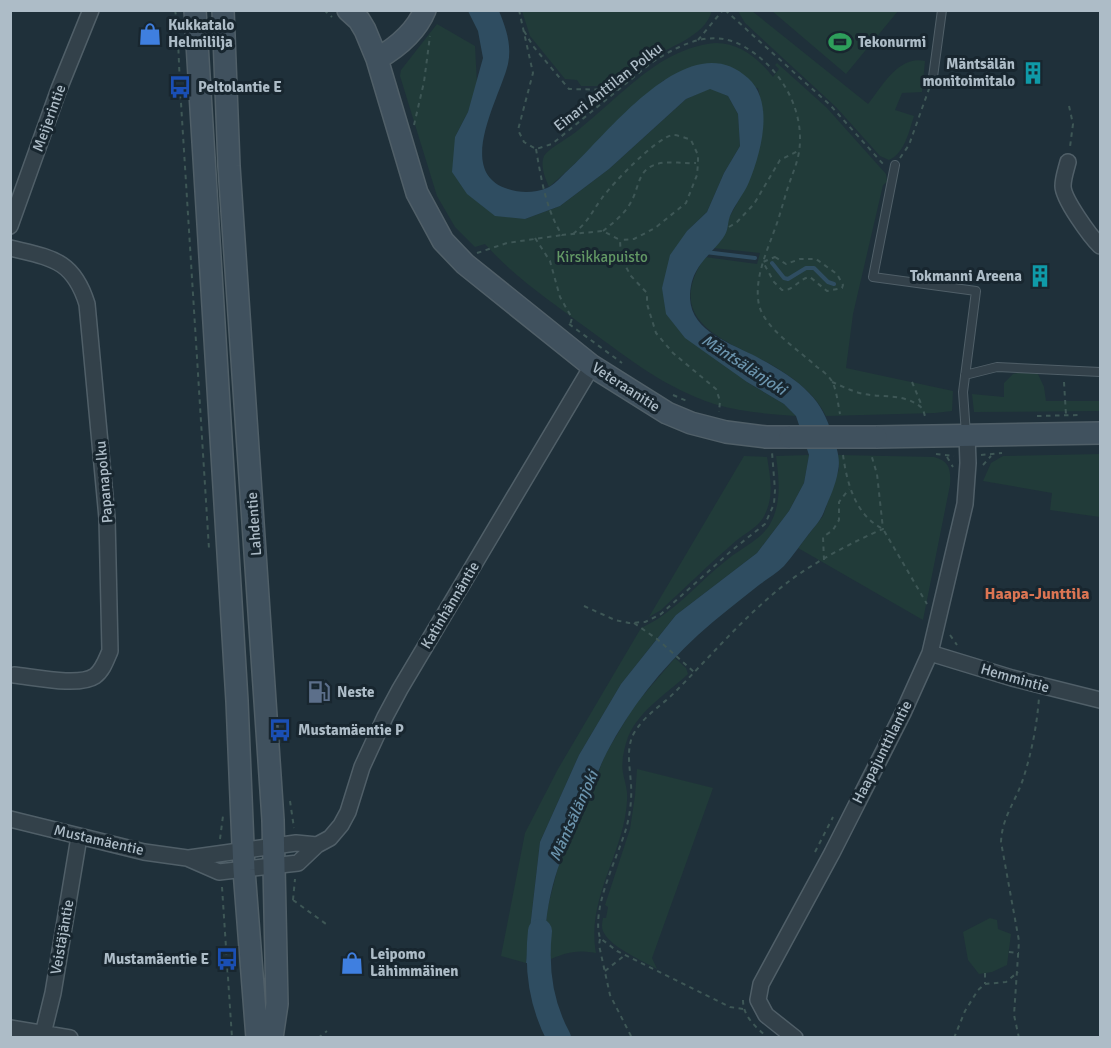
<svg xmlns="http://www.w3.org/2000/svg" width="1111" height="1048" font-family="Signika,sans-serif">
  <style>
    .green { fill: #213b39 }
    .water { fill: #2f4d61 }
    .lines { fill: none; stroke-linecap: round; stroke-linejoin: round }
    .stream { stroke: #2f4d61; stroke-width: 4 }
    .river { stroke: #2f4d61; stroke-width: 24 }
    .lane-casing { stroke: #505f68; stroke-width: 10 }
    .street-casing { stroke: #505f68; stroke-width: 18 }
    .secondary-casing { stroke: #505f68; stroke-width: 24 }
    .path { stroke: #3e5756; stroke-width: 2; stroke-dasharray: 4.5 4.5; stroke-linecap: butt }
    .lane { stroke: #33414a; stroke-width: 8 }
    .street { stroke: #33414a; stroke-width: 15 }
    .secondary { stroke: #40515e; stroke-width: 21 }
    .secondary-bridge-casing { stroke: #505f68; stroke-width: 24; stroke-linecap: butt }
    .secondary-bridge { stroke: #40515e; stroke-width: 21 }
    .labels { text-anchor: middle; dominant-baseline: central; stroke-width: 6; stroke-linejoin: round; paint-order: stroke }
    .poi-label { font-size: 15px; font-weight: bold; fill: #adbcc7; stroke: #18262f; text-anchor: start }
    .street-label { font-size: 15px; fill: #adbcc7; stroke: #18262f }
    .park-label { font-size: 15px; fill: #639965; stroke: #18262f }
    .water-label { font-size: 16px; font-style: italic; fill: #6b94ad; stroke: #18262f }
    .neighbourhood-label { font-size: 16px; font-weight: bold; fill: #dc7553; stroke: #18262f }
  </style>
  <rect width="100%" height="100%" fill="#1f303a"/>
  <path class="green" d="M712,10C706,37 667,47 646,61C635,68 626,78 617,86H581L577,80L565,79L530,36L522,11Z
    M738,11H752L868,104C882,87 898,55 925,61L922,92L902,93L895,110L914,116C909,131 905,153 889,160L880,156L836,107L745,23Z
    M772,11H898L846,74Z
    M437,24L475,46L477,84L468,112L455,137L525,219L560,206L609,169L686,99L710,88L728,96L738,114L740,146L724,173L707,212L687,231L662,288L747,382L784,404L796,416C768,414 740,412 714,404C665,388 628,358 588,329C553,303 514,277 485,244L475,247L455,227L437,196L400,76L401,70Z
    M716,43C740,43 759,59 773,77L779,69L775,65L777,63L827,108L886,174L887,182L883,185L853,314L846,368L953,391L952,411L935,413L826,416C816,395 796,380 777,368C731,341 660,325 705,257L757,264L760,253L713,248C727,235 722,231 730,216C753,176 770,135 758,88L664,80C624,113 589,153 549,187C545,178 540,166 544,156C548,149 570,137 577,131C606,108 640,72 672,56C686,49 701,44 716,43Z
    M1026,371L1038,374L1044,387L1046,401H1100V411L974,412L972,394L1004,397V383L1013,374Z
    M1100,454V517L1050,510L1052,493L983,481L991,463L1003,456Z
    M809,455L804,483L789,511L757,553L676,615L621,684L579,755L540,842L526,963L501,956L525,833L558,769L641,628C676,612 698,582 728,559C741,548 762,539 770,524C782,503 779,478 776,456Z
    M838,455L934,457C950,461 951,470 950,485L923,620L798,548L823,516L839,469Z
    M744,456L767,457C770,475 774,494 766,512C761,526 748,531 737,540C711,562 686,587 661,610L649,617Z
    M675,658L686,668L688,674C667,694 640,709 628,737C624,748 621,762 623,773C625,783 628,790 627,801C624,854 586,898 596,953C575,949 565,953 546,961L544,937L548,906L558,867L579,822L605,755L634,706Z
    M637,769L713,788L652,958L657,969C643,961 611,947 604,933C601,928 602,924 603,918H606L608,907L605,905L630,829L635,796Z
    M990,918L997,920L998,929L1011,934L1007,965L992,972L979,974L968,960L963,932Z"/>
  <path class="water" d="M468,11H499C506,28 512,45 508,64C500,98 454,172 508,189C520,193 535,193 547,188C554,185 560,178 565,173C606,137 688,22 748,78C775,102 761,153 749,182C744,194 735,204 730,216C727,224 729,230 723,238C708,258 690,267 690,298C691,332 733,344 757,357C775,367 795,378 809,393C821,405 826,417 832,433C836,446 841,458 838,471C836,484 830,497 825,509C822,519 815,526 808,535C800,545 793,556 784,566C777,573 767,579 759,585C739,601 718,617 698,635C661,669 630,708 607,752C596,773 590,797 581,818C574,835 564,851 558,868C548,898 543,929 546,961L526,963L540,842L579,755L621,684L676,615L757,553L789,511L804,483L809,455L796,416L784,404L747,382L685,338L666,314L662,288L670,255L687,231L707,212L724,173L740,146L738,114L728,96L710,89L686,99L609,169L560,206L525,219L495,216L467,194L452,172L455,137L468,112L483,58L478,31Z"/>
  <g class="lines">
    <path class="stream" d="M705,252L755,258
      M772,263L784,278L788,279L806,268H814L828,282L834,284"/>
    <path class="river" d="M540,931C536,968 541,1005 559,1038"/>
    <g class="lane-casing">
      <path id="lane" d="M933,77L942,10
        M895,165L873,277L976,291L963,392L966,434
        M965,375L997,367L1100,372"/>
    </g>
    <g class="street-casing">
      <path id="street" d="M1068,162C1066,170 1063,178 1063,186C1063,199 1090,236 1100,246
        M10,226L59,89L91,10
        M10,248C51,258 73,259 87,304L107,518L110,651C106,660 103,670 95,676C79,687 34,677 14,675
        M930,653L1012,678L1100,700
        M10,819L144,852L187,858L219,872L298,863L317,845L330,838L341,825L348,812L362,767L385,717L400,689L592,366
        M189,858L296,843L317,845
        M10,1028L70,1038
        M42,1038L53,993L79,837
        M795,1038L766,1015L758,1000L761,984L832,853L903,713L930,653L965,504L968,463L967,435"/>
    </g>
    <g class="secondary-casing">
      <path id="secondary" d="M195,10L237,701L244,870L257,1038
        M223,10L229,166L273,820L277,1004L272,1038
        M348,10L359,20L365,30L377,59L417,193L443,241L465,264L592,366L667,413L691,423L726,432L766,437H790
        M377,59C396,48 416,32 425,10
        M876,437L1100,433"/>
    </g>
    <path class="path" d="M175,10L177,22
      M324,10L332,17
      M519,10L533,73L518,130L524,142L536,149L552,144L651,63C684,42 716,26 751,51C784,73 805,113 799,152C797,164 792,175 788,187C783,203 779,219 773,234C765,256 754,281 759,305C765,329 799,350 817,367C823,371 830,377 833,383C837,393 838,404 840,414
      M725,10L830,105L884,165
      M524,31L533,46L569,89L619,90
      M178,40L180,87L209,549
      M698,40L723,10
      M1069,106L1073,124L1070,147
      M414,125L424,82L430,36
      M536,149C541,178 546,210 562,235L603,231L620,240L621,258L631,276L647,293V304L656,333L673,353L716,389L720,401L719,412
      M900,158L909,145L930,86
      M729,227L737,222L754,204L780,160L800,150
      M603,231C614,222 626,213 632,200C639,187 638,171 654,165C666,160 683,164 696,163
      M573,234C589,221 591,213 602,198C613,183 657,137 673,135C678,135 686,138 691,140L698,155V163L697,175L686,203L655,228L634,239L620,240
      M535,238L550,261L560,297L572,318L570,325
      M477,253L507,243L562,235
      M775,257L786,264L800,259H816L837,274L843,285L842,288L827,291L810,277C798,279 794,291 782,290L774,282L763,262Z
      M569,324L622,363
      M832,382C842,386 853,392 864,394C885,398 906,393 923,409L926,420
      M912,382L922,406
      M1064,382L1066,415
      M673,395L687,401
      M1037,416L1080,415
      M936,454L954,456
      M843,455C847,483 855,515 883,529L927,604
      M981,455L1002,453
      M947,457L953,467
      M983,465L991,456
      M824,560L823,537L833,530L839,520V502L849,489
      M584,606L615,620L629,623L645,622L661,614L731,551L765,524L774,504L775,490L772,452
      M634,623L657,639L694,672
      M950,635L957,645
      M290,801L294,828
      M220,839L223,816
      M815,852L833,817
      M222,887L232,1038
      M293,900L295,879
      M293,900L326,924
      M600,939L599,945L610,995L632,1038
      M1009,952L1019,953
      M605,971L625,955
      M985,973V984
      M743,1000C743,1017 756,1027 768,1038
      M743,1009L730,1007L617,951L600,938C591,908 617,859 626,829C630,815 632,799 631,784C630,768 626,750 633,735C643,716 660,707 674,693C711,656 746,614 788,582C813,563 854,541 883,529L877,474L871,454
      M318,1038L327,1031
      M954,1038L965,1011L978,990L985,984L1006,982L1018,972
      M1019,1038L1014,1015L1019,941L1001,842C1002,816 1017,800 1024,776C1032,751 1037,724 1039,698"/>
    <use href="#lane" class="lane"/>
    <use href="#street" class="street"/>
    <use href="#secondary" class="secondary"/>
    <g class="secondary-bridge-casing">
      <path id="secondary-bridge" d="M790,437H876"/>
    </g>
    <use href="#secondary-bridge" class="secondary-bridge"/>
  </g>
  <defs>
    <g id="shop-bare" transform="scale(1.8)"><path d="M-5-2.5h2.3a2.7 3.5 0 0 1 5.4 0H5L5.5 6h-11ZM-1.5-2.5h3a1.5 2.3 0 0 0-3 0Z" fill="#3f7fe0" stroke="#18262f" stroke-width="2.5" paint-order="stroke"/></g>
    <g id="stadium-bare" transform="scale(1.8)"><path d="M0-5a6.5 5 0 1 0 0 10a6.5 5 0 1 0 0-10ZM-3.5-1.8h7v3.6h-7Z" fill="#2e9e5b" stroke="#18262f" stroke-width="2.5" paint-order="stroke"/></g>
    <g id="building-bare" transform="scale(1.8)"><path d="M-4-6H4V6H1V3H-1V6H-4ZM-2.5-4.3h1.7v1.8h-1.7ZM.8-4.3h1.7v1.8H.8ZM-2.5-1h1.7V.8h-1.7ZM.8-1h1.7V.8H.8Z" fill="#0f9aa8" stroke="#18262f" stroke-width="2.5" paint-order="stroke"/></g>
    <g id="bus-bare" transform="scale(1.8)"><path d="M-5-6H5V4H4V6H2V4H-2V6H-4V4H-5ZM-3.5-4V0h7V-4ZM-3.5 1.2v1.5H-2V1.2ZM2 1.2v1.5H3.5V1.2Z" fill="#1a4fb4" stroke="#18262f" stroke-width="2.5" paint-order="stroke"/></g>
    <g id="fuel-bare" transform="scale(1.8)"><path d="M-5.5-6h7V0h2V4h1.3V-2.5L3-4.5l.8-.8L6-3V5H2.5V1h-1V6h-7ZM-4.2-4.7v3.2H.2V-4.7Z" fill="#5c6f8a" stroke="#18262f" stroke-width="2.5" paint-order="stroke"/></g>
  </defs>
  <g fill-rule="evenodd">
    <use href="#shop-bare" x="150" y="34"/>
    <use href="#stadium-bare" x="840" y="42"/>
    <use href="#building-bare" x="1033" y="73"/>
    <use href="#bus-bare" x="180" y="87"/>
    <use href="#building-bare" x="1040" y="276"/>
    <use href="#fuel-bare" x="319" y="692"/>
    <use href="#bus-bare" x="280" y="730"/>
    <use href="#bus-bare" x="227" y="959"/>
    <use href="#shop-bare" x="352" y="963"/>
  </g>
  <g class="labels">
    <g class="poi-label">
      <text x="168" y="25">Kukkatalo<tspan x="168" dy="17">Helmililja</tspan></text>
      <text x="858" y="42">Tekonurmi</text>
      <text x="1015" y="64" text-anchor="end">Mäntsälän<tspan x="1015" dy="17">monitoimitalo</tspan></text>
      <text x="198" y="87">Peltolantie E</text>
      <text x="1022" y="276" text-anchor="end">Tokmanni Areena</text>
      <text x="337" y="692">Neste</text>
      <text x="298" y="730">Mustamäentie P</text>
      <text x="370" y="954">Leipomo<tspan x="370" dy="17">Lähimmäinen</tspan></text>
      <text x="209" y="959" text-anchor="end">Mustamäentie E</text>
    </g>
    <g class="street-label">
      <text transform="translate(608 87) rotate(-38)">Einari Anttilan Polku</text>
      <text transform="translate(49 118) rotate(-70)">Meijerintie</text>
      <text transform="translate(626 387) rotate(33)">Veteraanitie</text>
      <text transform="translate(104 482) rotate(-95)">Papanapolku</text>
      <text transform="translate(254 524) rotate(-94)">Lahdentie</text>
      <text transform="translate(450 605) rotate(-59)">Katinhännäntie</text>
      <text transform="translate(1015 678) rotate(16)">Hemmintie</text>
      <text transform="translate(882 752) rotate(-63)">Haapajunttilantie</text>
      <text transform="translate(99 840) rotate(13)">Mustamäentie</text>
      <text transform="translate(62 937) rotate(-80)">Veistäjäntie</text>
    </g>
    <g class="park-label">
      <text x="602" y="257">Kirsikkapuisto</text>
    </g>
    <g class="water-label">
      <text transform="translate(744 365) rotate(33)">Mäntsälänjoki</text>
      <text transform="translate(574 816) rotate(-66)">Mäntsälänjoki</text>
    </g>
    <g class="neighbourhood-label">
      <text x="1037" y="594">Haapa-Junttila</text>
    </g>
  </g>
  <rect width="1111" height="1048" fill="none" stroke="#adbcc7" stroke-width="24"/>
</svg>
